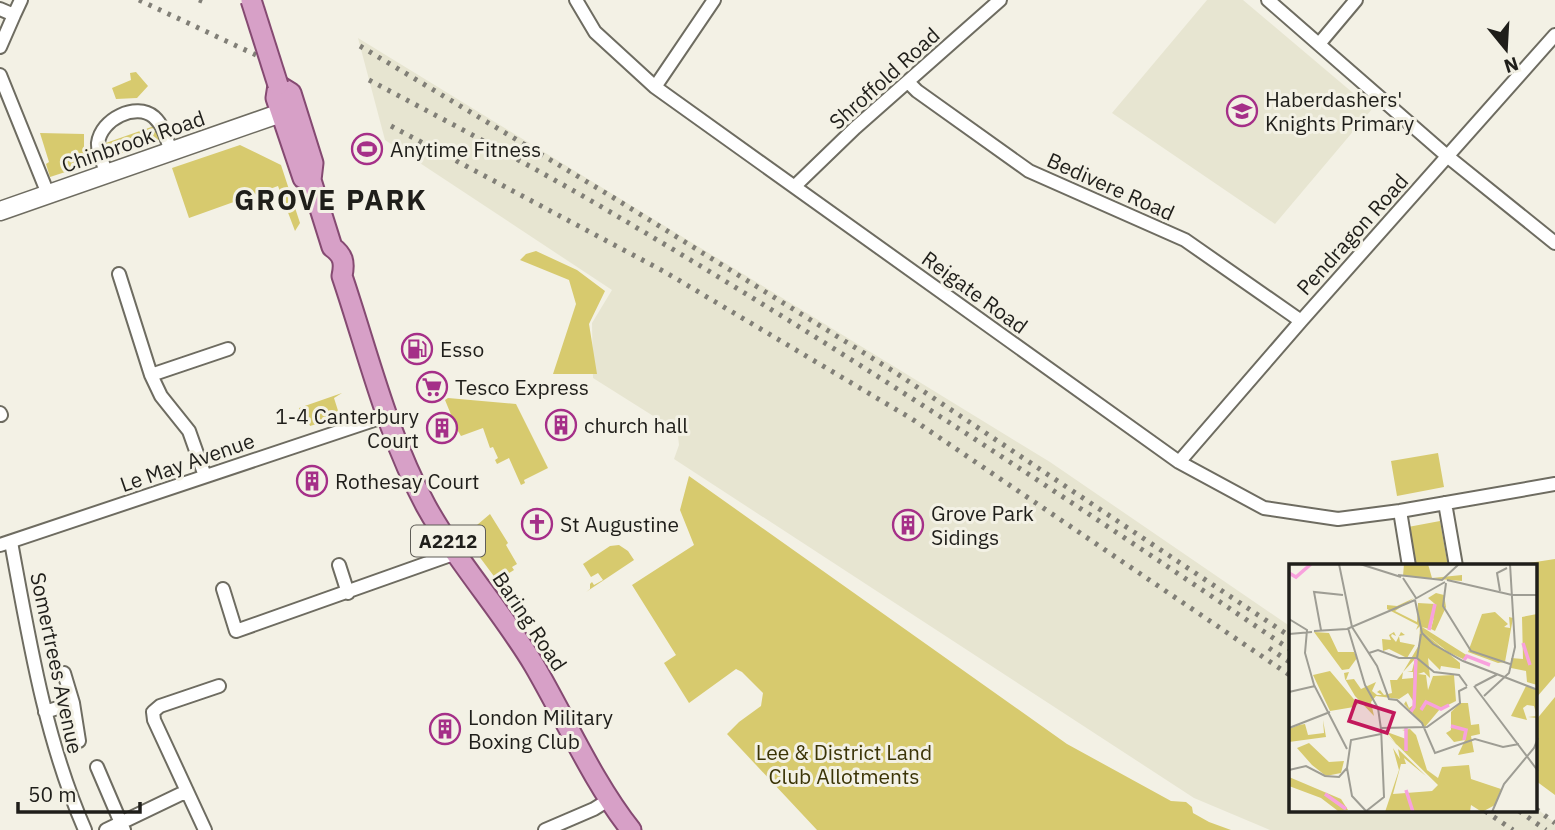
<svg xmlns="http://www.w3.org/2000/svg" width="1555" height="830" font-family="'IBM Plex Sans',sans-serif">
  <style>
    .built { fill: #e7e5d1 }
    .green { fill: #d7ca6e }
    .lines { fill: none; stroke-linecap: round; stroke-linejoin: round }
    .street-casing { stroke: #6e6c61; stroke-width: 16 }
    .secondary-casing { stroke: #6e6c61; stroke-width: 21 }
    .primary-casing { stroke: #854a72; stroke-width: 23 }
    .street { stroke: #fff; stroke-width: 12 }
    .secondary { stroke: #fff; stroke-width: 18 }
    .primary { stroke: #d7a0c7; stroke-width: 19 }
    .rail { stroke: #817f77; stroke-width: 5; stroke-dasharray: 3.5 7; stroke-linecap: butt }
    .primary-bridge-casing { stroke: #854a72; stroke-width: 23; stroke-linecap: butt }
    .primary-bridge { stroke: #d7a0c7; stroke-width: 19 }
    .labels { text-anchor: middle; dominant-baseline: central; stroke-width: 6; stroke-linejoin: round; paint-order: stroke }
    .shield { fill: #f3f1e5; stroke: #5f5d57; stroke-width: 2 }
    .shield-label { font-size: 19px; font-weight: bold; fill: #1f1e1a }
    .street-label { font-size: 21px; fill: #1f1e1a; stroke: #f3f1e5 }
    .poi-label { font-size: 21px; fill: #1f1e1a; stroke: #f3f1e5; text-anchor: start }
    .park-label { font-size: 21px; fill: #3b3406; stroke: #f3f1e5 }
    .district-label { font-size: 28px; font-weight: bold; letter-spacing: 2px; fill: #1f1e1a; stroke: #f3f1e5 }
    .inset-river { fill: none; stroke: #f8a1dd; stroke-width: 3.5 }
    .inset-road { fill: none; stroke: #9e9d94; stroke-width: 2 }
    .view { fill: #c2185b; fill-opacity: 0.15; stroke: #c2185b; stroke-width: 3.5 }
    .inset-edge { fill: none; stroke: #1f1e1a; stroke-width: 3.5 }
  </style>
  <rect width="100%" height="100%" fill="#f3f1e5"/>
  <path class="built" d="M1207,0H1243L1372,109L1275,224L1112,113Z
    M358,38L1050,462L1291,627V811H1536V808L1555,823V830H1270L1194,798L674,459L679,445L678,436L666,424L593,378L592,323L612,290L385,140Z"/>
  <path class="green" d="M136,72L148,86L137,98L116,99L112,88L131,80L130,73Z
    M157,125L162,139L108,158L103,144Z
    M40,133L84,134V151L94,147L99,161L50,177L46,164L49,162Z
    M240,145L281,165L300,223L295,231L278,186L189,218L172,168Z
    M536,251L577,270L605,291L589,324L597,374H553L576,304L569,280L520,260L526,254Z
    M342,393L334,398L340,417L310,426L306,413L301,414L299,408Z
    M448,398L516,404L548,468L524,480L525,483L521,485L509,458L497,464L495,460L498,458L493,447L490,448L483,428L461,436L450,418L452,417L445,400Z
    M1438,453L1444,487L1397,496L1391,461Z
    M689,476L1067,744L1171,801L1186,802L1192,807L1193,813L1209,822L1231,830H817L727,734L739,722L761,706L763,693L742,672L736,669L689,703L664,663L676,655L632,585L694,545L680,510Z
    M490,514L508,543L506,545L517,564L512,567L514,570L500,579H496L464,536Z
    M1440,521L1448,566H1415L1408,527Z
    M619,545L628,551L634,560L586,592L590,589V584L592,582L594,585L603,580L598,573L591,577L583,564L610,546Z
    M1555,559V676L1536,698V566H1521L1522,564Z
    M1555,697V795L1536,781V720Z"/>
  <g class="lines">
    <g class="street-casing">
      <path id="street" d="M576,0L595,32L655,87L1179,462L1264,508L1338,519L1400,511L1555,484
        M1268,0L1447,156L1555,243
        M0,9L14,15L0,47
        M14,15L21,0
        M1319,44L1356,0
        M0,75L48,194
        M908,82L917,91L1029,171L1185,240L1301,321
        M655,87L714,0
        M107,174C104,165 97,152 98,143C101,119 136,102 154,117C164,126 167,140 171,152
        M795,186L855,128L1000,0
        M119,274L151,375L161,396L189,431L205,476
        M151,375L228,349
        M0,413L1,415
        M1179,462L1301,321L1555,35
        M1445,503L1456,566
        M1400,511L1409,566
        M11,542C29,639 45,739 85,830
        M0,545L386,416
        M339,565L348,593
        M223,589L236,631L456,553
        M64,673L73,703L79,741
        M45,712L73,703
        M97,767L124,830
        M106,830L187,791
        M205,830L154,720L153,712L160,706L219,686
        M545,830L594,809L610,799"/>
    </g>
    <g class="secondary-casing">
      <path id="secondary" d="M0,211L281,113"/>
    </g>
    <g class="primary-casing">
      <path id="primary" d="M311,180L303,178L276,98L278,85L291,93L313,163L311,180L332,247C343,255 345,262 342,276C368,353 387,434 426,506C457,562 501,610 534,665C565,718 593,782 631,830"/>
    </g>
    <use href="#street" class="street"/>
    <use href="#secondary" class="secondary"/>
    <use href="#primary" class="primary"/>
    <path class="rail" d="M139,0L256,55
      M199,0L204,2
      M360,46L614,198L893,371L1291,637
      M369,80C452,124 536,168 617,216C847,352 1070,500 1291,650
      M391,126L665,272L912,419L1291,676
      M1269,648L1291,663
      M1536,809L1555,823
      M1485,811L1513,830
      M1519,811L1546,830"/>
    <g class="primary-bridge-casing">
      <path id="primary-bridge" d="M251,0L278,85"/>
    </g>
    <use href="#primary-bridge" class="primary-bridge"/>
  </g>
  <defs>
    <g id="school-ring" transform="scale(1.575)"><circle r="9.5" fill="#f3f1e5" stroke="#a52f88" stroke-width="1.5"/><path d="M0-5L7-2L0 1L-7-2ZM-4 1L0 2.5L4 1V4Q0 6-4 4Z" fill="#a52f88"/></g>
    <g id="stadium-ring" transform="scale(1.575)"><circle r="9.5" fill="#f3f1e5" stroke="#a52f88" stroke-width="1.5"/><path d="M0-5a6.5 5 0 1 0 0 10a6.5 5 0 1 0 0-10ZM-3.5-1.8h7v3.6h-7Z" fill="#a52f88"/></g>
    <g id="fuel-ring" transform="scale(1.575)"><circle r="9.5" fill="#f3f1e5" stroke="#a52f88" stroke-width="1.5"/><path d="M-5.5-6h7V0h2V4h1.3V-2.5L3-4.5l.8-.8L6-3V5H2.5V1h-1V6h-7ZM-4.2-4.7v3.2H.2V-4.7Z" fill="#a52f88"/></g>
    <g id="supermarket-ring" transform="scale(1.575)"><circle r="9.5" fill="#f3f1e5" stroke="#a52f88" stroke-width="1.5"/><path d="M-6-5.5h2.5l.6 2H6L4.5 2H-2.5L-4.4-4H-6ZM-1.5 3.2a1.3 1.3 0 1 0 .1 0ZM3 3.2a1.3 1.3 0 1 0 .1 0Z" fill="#a52f88"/></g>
    <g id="building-ring" transform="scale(1.575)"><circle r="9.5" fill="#f3f1e5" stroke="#a52f88" stroke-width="1.5"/><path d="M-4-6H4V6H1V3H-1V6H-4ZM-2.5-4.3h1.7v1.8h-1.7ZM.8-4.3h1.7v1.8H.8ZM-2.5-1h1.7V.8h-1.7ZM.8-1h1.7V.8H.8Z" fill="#a52f88"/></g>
    <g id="church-ring" transform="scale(1.575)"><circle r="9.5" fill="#f3f1e5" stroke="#a52f88" stroke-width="1.5"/><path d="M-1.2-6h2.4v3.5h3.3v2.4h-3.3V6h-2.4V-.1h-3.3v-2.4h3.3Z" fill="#a52f88"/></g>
  </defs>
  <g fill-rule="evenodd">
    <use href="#school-ring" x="1242" y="111"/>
    <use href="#stadium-ring" x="367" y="149"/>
    <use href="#fuel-ring" x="417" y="349"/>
    <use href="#supermarket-ring" x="432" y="387"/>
    <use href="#building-ring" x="561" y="425"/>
    <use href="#building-ring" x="442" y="428"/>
    <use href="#building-ring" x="312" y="481"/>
    <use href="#church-ring" x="537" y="524"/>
    <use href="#building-ring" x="908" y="525"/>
    <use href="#building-ring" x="445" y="729"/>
  </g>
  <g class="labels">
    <rect class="shield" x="411" y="525.5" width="74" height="31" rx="5"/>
    <g class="shield-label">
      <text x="448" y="541">A2212</text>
    </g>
    <g class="street-label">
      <text transform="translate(884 78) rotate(-42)">Shroffold Road</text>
      <text transform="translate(133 141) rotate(-19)">Chinbrook Road</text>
      <text transform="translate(1111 186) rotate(24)">Bedivere Road</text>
      <text transform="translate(1352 234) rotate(-48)">Pendragon Road</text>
      <text transform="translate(975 292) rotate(36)">Reigate Road</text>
      <text transform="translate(187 462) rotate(-19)">Le May Avenue</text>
      <text transform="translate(530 621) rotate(56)">Baring Road</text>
      <text transform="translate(57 663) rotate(78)">Somertrees Avenue</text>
    </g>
    <g class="poi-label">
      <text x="1265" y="99">Haberdashers'<tspan x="1265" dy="24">Knights Primary</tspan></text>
      <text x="390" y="149">Anytime Fitness</text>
      <text x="440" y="349">Esso</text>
      <text x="455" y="387">Tesco Express</text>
      <text x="419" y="416" text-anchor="end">1-4 Canterbury<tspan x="419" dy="24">Court</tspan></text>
      <text x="584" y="425">church hall</text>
      <text x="335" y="481">Rothesay Court</text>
      <text x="931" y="513">Grove Park<tspan x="931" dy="24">Sidings</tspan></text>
      <text x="560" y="524">St Augustine</text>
      <text x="468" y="717">London Military<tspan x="468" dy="24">Boxing Club</tspan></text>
    </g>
    <g class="park-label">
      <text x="844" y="752">Lee &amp; District Land<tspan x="844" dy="24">Club Allotments</tspan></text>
    </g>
    <g class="district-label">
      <text x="331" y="199">GROVE PARK</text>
    </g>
  </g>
  <g transform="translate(1289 564)">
    <rect width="248" height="248" fill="#f3f1e5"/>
    <path d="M115,0H139L143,14L173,11V17L114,12ZM147,29L155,31L157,43L146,67L142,65L145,53L140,65L133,63L179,92L176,96L159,88L134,68L171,99V105L152,102L151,106L139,94L141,114L135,108L129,110L137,111L139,126L144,112L165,111L167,137L151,145L136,163L115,140L117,137L120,144L126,140L119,129L110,135L87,132L82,138L85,152L66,132L56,115L55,109L60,108L57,116L65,115L72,125L87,118L83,127L88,131H93L88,128L91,126L95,131L103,129L101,116H108L114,108L113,115L124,114V108H118L123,107L126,95L114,108L130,81L131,62L127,66L129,61L98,45V41L108,42L125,34L106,47L128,58L129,39L146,40L139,34ZM206,48L219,60L215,63L221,64L220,53L224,54L216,98L209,99L179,88L193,50ZM248,50V121L238,118L237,107L222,104V94L234,95L233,53ZM25,68L40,69L49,88H65L68,94L60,105L53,106ZM105,68L107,72L103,70L102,72L107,78L112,68L116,71L110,72L111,78L126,81L118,94L100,85L94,87L93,75L102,76L100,71ZM41,107L69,140L65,143L41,147L24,111ZM237,122L248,126V154L239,153L248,152L245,142L238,141L234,144L238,156L222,152ZM171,139H179L182,161L190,160L191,170L182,172L185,188L169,191L176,176L165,178L157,169L162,166V148ZM34,156L37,173L0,178V165L10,161L16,160L19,171L35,169ZM113,166L121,165L127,171L138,206L149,214L153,203L180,201L182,215L212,225L206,241L193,248L182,241L181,248H96L110,206L104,184L111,195L109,185L137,212L115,194L117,200H112L104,230L143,227L149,221L96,169L108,181L98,168L117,175V167ZM20,179L40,198L55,197L52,209L37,212L23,201L8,184ZM0,213L52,235L59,246L49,247L32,234L0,222Z" fill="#d7ca6e"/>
    <path class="inset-river" d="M0,9L7,13L22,0M140,66L146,40M234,79L241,101M175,96L178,92L201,101M132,146L137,138L152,145L160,141M121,149L125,143L127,94M162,162L177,166L175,176M117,187V164M117,226L124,248M36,230L57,245"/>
    <path class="inset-road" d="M50,0L63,63M71,0L112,13M109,11L153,16L170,0M114,14L127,34M158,16L223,31H249M157,19L154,42L182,87L221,100M211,27L208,9L218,4M126,35L156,18M126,36L133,69L144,80L174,97L249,126M0,55L18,66L16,89L25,121L58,185M63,63L88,102L100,135L108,136L133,159L146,189L186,175L214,183L230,180M59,64L76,121L89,144L92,165M32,66L25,28L54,31M25,67L58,65L126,36M0,70L23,68M132,70L128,94L145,108L170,111L178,122M80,89L89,86L110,94H128M185,122L249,207M186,122L209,110M0,128L26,122M195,132L220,109L226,83L221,0M0,164L41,148M92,164L138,163L171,139L170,127L178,123M58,204L63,232L77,247M0,206L17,202L36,212L50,213L58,204L62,176L92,170M76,248L95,233L92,163M203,248L215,220L245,184L249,174"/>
    <path class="view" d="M67,137L105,149L98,169L60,157Z"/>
    <rect width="248" height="248" class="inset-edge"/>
  </g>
  <g transform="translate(1506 49) rotate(162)" stroke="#f3f1e5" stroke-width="5" paint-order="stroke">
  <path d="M0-5L12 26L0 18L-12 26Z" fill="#1f1e1a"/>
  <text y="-10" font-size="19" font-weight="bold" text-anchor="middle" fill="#1f1e1a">N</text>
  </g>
  <path d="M18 802v10h122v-10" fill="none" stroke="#1f1e1a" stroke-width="3.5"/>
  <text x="28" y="802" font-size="21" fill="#1f1e1a" stroke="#f3f1e5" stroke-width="5" paint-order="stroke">50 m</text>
</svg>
